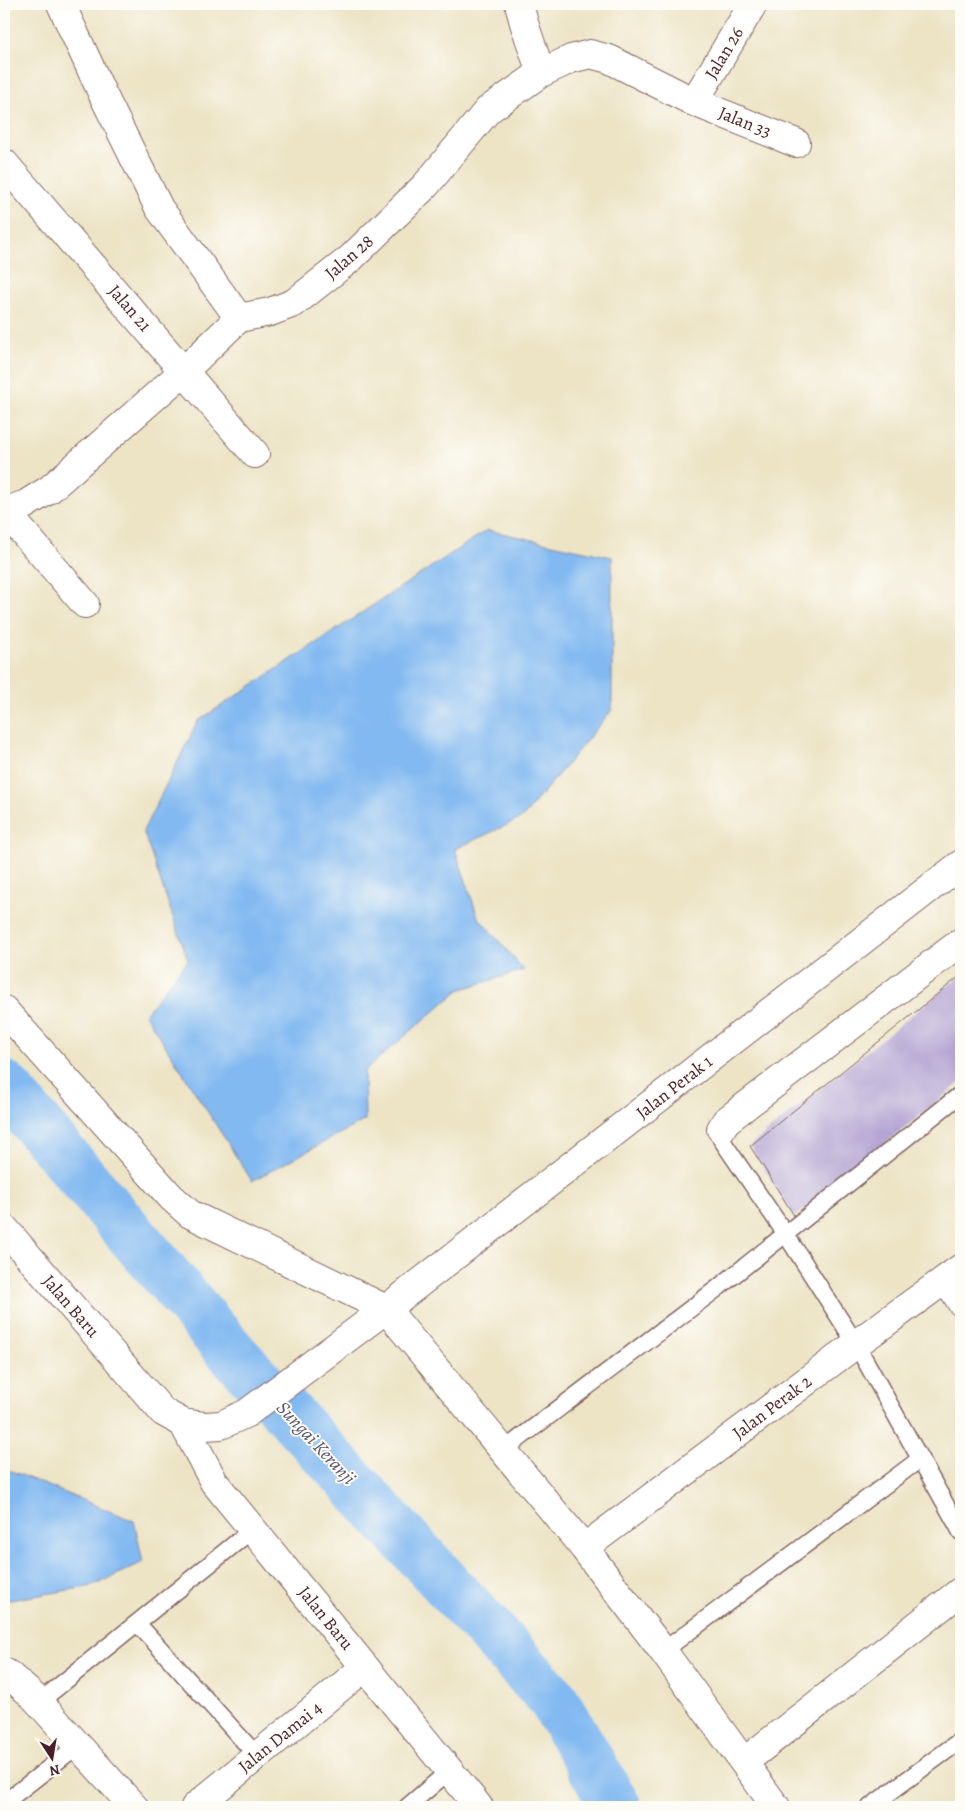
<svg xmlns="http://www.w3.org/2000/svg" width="965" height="1811" font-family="Alegreya,serif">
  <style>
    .water { fill: #82b9f1; stroke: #666c8e }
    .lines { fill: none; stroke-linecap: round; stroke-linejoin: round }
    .river { stroke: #82b9f1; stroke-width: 51 }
    .building { fill: #b4a5d3 }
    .lane-casing { stroke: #836461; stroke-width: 19 }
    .street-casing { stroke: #836461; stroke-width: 30 }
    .lane { stroke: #fff; stroke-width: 16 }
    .street { stroke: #fff; stroke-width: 28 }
    .labels { text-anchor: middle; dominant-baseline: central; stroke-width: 4; stroke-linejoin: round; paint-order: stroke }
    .street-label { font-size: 18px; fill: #4a1f2b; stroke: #fdfcf7 }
    .water-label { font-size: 19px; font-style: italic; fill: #5e5570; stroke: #fdfcf7 }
  </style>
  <rect width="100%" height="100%" fill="#fdfcf7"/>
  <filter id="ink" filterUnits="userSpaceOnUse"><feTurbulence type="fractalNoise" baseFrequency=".02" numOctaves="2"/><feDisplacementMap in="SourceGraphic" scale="10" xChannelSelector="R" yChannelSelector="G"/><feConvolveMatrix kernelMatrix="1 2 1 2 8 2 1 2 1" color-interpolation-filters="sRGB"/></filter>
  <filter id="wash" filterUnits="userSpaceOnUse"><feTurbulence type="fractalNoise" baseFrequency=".0096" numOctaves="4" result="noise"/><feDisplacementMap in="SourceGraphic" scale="20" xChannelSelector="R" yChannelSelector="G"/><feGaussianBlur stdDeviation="1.12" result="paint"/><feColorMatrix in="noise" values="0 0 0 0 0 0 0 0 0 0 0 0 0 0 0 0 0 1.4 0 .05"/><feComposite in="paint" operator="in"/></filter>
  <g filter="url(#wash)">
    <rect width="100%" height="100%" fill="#ede4c6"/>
    <path class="water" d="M487,530L612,557V710L522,818L455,849L478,917L524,970L459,990L364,1071L365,1120L252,1181L145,1014L188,960L143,831L198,721Z
      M4,1468L134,1521L143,1562L93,1586L4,1601Z"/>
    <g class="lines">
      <path class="river" d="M4,1086L234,1355L553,1699L616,1807"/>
    </g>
    <g id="blocks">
      <path class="building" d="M961,975V1082L795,1217L750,1146Z"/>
    </g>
  </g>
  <g filter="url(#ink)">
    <use href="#blocks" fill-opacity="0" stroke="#836461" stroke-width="1"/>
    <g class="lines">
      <g class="lane-casing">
        <path id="lane" d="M721,1129V1139L785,1233L856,1344L961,1532
          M504,1450L719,1287L961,1094
          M137,1623L257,1756
          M663,1651L920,1459
          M38,1703L253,1529
          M4,1803L77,1746
          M407,1807L449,1771
          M870,1807L961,1740"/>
      </g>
      <g class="street-casing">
        <path id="street" d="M61,4L102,93L159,208L239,318
          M519,4L524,23L541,73
          M694,102L753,4
          M4,163L255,454
          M4,510L85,604
          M4,512L26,504L50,489L184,371L239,318L270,312L294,303L351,258L426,185L488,110L541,73L571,59L590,54L609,59L694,102L796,143
          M4,1010L171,1197L190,1214L386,1309L584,1548L663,1651L776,1807
          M721,1129L726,1121L961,942
          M4,1228L163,1412L183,1423L205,1426L221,1425L247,1413L386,1309L961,864
          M947,1279L961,1302
          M183,1423L214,1482L479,1807
          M584,1548L856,1344L961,1268
          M4,1672L9,1675L33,1696L134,1807
          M744,1762L961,1591
          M195,1807L365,1667"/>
      </g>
      <use href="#lane" class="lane"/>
      <use href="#street" class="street"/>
    </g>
  </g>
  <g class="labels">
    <g class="street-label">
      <text transform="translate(724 53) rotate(-59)">Jalan 26</text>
      <text transform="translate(745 122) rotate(22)">Jalan 33</text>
      <text transform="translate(349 257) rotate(-41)">Jalan 28</text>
      <text transform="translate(130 308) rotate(49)">Jalan 21</text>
      <text transform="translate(674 1087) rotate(-38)">Jalan Perak 1</text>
      <text transform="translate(71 1306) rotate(49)">Jalan Baru</text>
      <text transform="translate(772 1407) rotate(-37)">Jalan Perak 2</text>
      <text transform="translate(326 1618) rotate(51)">Jalan Baru</text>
      <text transform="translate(280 1737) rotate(-39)">Jalan Damai 4</text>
    </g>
    <g class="water-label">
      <text transform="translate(316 1443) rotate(47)">Sungai Keranji</text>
    </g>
  </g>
  <rect width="965" height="1811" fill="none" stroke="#fdfcf7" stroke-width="20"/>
  <g transform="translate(52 1758) rotate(168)" stroke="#fdfcf7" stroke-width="4" paint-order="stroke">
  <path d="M0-4L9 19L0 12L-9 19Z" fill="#4a1f2b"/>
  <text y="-8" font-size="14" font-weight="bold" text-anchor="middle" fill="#4a1f2b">N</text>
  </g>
</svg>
